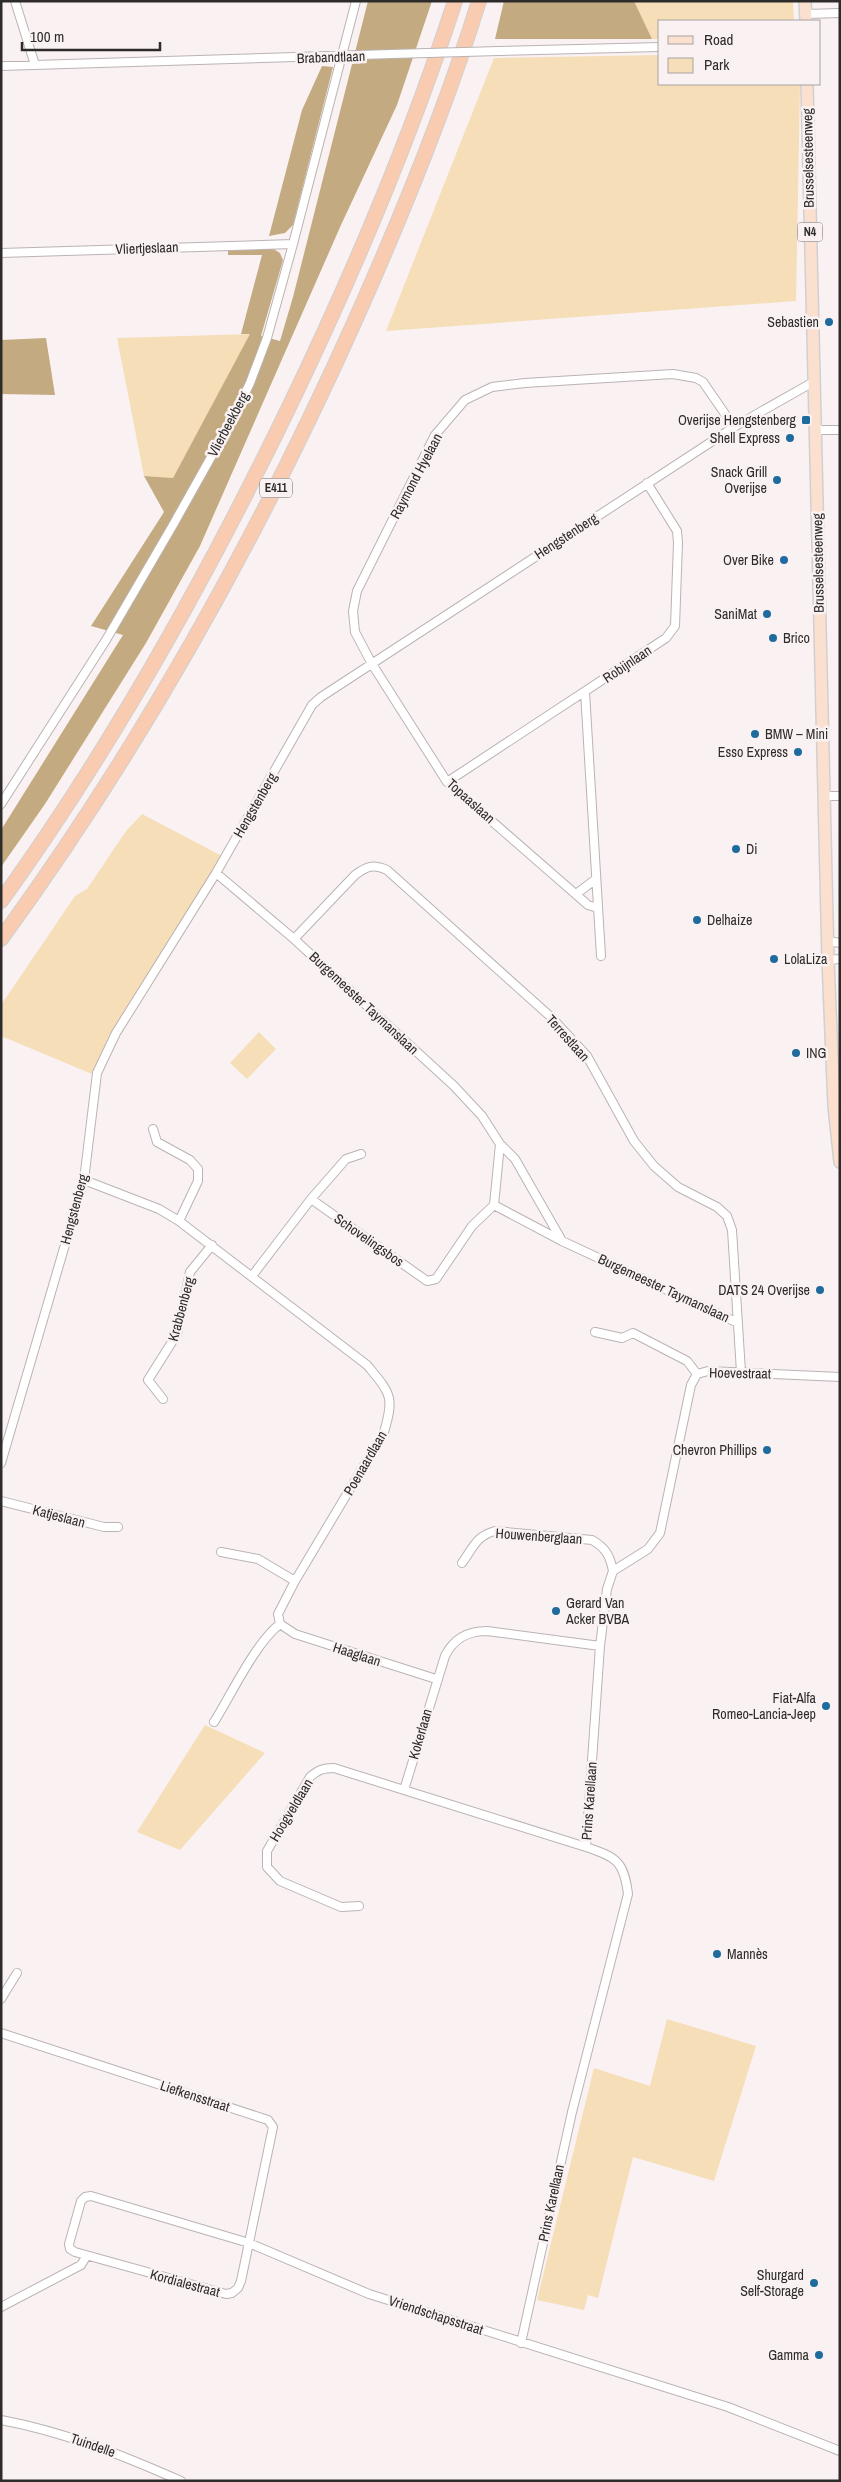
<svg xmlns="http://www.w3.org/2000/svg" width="841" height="2482" font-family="'Archivo Narrow',sans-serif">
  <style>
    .green { fill: #f5deb8 }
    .forest { fill: #c3aa80 }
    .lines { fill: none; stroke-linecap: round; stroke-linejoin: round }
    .street-casing { stroke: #bbb3b3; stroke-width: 10 }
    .primary-casing { stroke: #d1d0d0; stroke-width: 14 }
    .highway-casing { stroke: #d1d0d0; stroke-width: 16 }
    .street { stroke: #fff; stroke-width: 8 }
    .primary { stroke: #fbe0d0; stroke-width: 11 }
    .highway { stroke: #f9cbb0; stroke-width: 14 }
    .street-bridge-casing { stroke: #bbb3b3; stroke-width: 10; stroke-linecap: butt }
    .street-bridge { stroke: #fff; stroke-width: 8 }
    .poi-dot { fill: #1f6b9e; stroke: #faf2f2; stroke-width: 2 }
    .labels { text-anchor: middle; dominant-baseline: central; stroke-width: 5; stroke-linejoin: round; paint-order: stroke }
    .shield { fill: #faf2f2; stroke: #6b6767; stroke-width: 1 }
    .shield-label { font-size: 12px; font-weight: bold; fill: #2e2b2b }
    .street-label { font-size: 14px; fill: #2e2b2b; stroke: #faf2f2 }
    .poi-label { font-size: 14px; fill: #2e2b2b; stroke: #faf2f2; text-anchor: end }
  </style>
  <rect width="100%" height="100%" fill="#faf2f2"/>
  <path class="green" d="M634,1H793L794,21H660V39H652Z
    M660,55V84H800L796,301L386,331L494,58Z
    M251,334L173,478L144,476L117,338Z
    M142,814L222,856L109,1036L92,1074L1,1036V1005L75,896L87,889L126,831Z
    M259,1032L276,1049L247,1079L230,1063Z
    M205,1725L265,1753L180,1850L137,1832Z
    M667,2019L756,2046L714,2181L633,2157L598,2298L588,2295L584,2310L537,2300L594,2068L650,2086Z"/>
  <path class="forest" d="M368,1H432L397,105L341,225L200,546L146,643L45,804L1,867V830L123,635L91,626L164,512L144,476L173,478L250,334H241L262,255H228V250L272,248L280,253L283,260L261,336L280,341L293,297Z
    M504,1H634L652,39H495Z
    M322,66L333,67L293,225L285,233L269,236L302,110Z
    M46,338L55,395L1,394V340Z"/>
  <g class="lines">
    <g class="street-casing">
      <path id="street" d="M15,1L35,65
        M806,14L840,13
        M499,51L660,47
        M1,66L392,54
        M1,253L293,244
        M816,430H840
        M585,692L601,956
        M447,782L666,638L675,626L678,543L677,531L647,483
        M825,796H840
        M1,804L106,640L173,525L233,418L250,383L267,338L293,244L356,1
        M216,873L294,939L454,1086L482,1116L500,1144L494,1205L562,1241L738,1323
        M576,894L596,879
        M598,908L588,905L447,782L372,664L355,632L353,611L357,591L435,435L465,400L492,387L525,383L673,374L696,378L703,382L734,427
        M294,939L355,875C367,866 373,864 387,870L552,1018L587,1056L634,1141L654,1166L678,1187L717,1207L727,1216L732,1230L741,1372
        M828,941L840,943
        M828,960L840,959
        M153,1129L157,1142L190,1160L198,1169V1181L179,1221
        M500,1144L515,1159L562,1241
        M84,1180L159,1209L179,1221L367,1365C390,1393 395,1396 384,1432L295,1581L278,1614L280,1624C256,1642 231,1695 214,1722
        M311,1199L427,1281L436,1279L472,1226L494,1205
        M252,1276L311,1199L346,1159L361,1154
        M595,1332L622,1338L633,1333L687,1361L697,1374
        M697,1374L708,1371L840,1377
        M163,1399L148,1380L177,1334L190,1272L212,1245
        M1,1463L84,1180L97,1073L116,1033L216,873L312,705L321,697L734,427L815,381
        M1,1501L104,1527H118
        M221,1552L258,1559L295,1581
        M462,1563C473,1548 476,1536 495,1531L592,1540C606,1548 610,1556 613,1571
        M280,1624L295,1634L436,1679
        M586,1847L404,1790L445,1656C454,1638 468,1631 487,1631L600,1646
        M359,1906L341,1907L280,1881L267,1867V1851L310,1777C318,1770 323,1768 334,1768L404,1790
        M1,1999L17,1973
        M1,2033L268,2120L273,2127L241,2281L238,2288L232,2293L226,2294L75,2252L70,2249L69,2244L81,2201L85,2197L91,2196L249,2243L369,2294L728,2407L840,2451
        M1,2307L81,2265L86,2257
        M521,2343L572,2112L628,1894C624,1862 617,1857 586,1847L600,1646L607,1589L613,1571L648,1549L660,1533L691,1385L697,1374
        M1,2420C65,2432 122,2455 181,2481"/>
    </g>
    <g class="primary-casing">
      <path id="primary" d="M805,1L806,21
        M807,84L828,960L834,1106L840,1162"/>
    </g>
    <g class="highway-casing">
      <path id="highway" d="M1,901C113,746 207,577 290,405C353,274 410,140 455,1
        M1,939C141,747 257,539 354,323C401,218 445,111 479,1"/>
    </g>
    <use href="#street" class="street"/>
    <use href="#primary" class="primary"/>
    <use href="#highway" class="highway"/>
    <g class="street-bridge-casing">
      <path id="street-bridge" d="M392,54L499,51"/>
    </g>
    <use href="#street-bridge" class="street-bridge"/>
  </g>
  <g class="poi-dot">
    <circle cx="829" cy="322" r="5"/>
    <rect x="801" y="415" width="10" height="10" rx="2.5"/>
    <circle cx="790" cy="438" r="5"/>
    <circle cx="777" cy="480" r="5"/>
    <circle cx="784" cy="560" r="5"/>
    <circle cx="767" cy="614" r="5"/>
    <circle cx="773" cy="638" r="5"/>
    <circle cx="755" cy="734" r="5"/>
    <circle cx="798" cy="752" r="5"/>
    <circle cx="736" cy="849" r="5"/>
    <circle cx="697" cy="920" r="5"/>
    <circle cx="774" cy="959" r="5"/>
    <circle cx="796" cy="1053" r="5"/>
    <circle cx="820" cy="1290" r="5"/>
    <circle cx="767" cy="1450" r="5"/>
    <circle cx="556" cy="1611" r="5"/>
    <circle cx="826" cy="1706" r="5"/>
    <circle cx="717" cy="1954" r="5"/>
    <circle cx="814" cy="2283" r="5"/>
    <circle cx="819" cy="2355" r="5"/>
  </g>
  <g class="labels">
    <g class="shield">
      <rect x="797.5" y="222.5" width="25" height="19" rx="4"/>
      <rect x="260" y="478.5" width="32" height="19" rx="4"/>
    </g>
    <g class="shield-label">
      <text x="810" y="232">N4</text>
      <text x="276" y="488">E411</text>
    </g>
    <g class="street-label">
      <text transform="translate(331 57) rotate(-2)">Brabandtlaan</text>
      <text transform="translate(808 158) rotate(-91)">Brusselsesteenweg</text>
      <text transform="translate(147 248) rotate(-2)">Vliertjeslaan</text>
      <text transform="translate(228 424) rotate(-62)">Vlierbeekberg</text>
      <text transform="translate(416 476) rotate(-62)">Raymond Hyelaan</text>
      <text transform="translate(566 536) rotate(-33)">Hengstenberg</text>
      <text transform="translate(818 563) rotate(-91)">Brusselsesteenweg</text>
      <text transform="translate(627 664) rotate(-34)">Robijnlaan</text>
      <text transform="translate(471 801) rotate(42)">Topaaslaan</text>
      <text transform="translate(255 805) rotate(-60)">Hengstenberg</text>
      <text transform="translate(364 1003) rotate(43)">Burgemeester Taymanslaan</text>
      <text transform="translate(568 1038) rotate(48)">Terrestlaan</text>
      <text transform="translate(74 1209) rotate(-75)">Hengstenberg</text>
      <text transform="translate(369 1240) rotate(35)">Schovelingsbos</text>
      <text transform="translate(664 1288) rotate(25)">Burgemeester Taymanslaan</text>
      <text transform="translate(181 1309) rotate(-75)">Krabbenberg</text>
      <text transform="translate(740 1373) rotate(1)">Hoevestraat</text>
      <text transform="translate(365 1463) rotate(-60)">Poenaardlaan</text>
      <text transform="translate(59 1516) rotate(15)">Katjeslaan</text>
      <text transform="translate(539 1536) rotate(4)">Houwenberglaan</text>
      <text transform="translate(357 1654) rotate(18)">Haaglaan</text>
      <text transform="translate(420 1734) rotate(-74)">Kokerlaan</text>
      <text transform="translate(589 1801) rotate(-86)">Prins Karellaan</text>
      <text transform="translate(291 1810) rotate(-59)">Hoogveldlaan</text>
      <text transform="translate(195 2096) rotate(18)">Liefkensstraat</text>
      <text transform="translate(551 2203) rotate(-78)">Prins Karellaan</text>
      <text transform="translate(185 2283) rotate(15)">Kordialestraat</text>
      <text transform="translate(436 2315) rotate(18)">Vriendschapsstraat</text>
      <text transform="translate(93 2445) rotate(19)">Tuindelle</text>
    </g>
    <g class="poi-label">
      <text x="819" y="322">Sebastien</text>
      <text x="796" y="420">Overijse Hengstenberg</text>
      <text x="780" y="438">Shell Express</text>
      <text x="767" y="472">Snack Grill<tspan x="767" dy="16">Overijse</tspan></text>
      <text x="774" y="560">Over Bike</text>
      <text x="757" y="614">SaniMat</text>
      <text x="783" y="638" text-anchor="start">Brico</text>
      <text x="765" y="734" text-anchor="start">BMW – Mini</text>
      <text x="788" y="752">Esso Express</text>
      <text x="746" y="849" text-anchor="start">Di</text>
      <text x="707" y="920" text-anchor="start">Delhaize</text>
      <text x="784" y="959" text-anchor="start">LolaLiza</text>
      <text x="806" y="1053" text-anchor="start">ING</text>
      <text x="810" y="1290">DATS 24 Overijse</text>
      <text x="757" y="1450">Chevron Phillips</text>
      <text x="566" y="1603" text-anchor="start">Gerard Van<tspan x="566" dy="16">Acker BVBA</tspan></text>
      <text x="816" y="1698">Fiat-Alfa<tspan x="816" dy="16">Romeo-Lancia-Jeep</tspan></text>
      <text x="727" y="1954" text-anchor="start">Mannès</text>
      <text x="804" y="2275">Shurgard<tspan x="804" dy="16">Self-Storage</tspan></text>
      <text x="809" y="2355">Gamma</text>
    </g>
  </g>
  <rect width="841" height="2482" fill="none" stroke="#2e2b2b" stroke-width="5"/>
  <rect x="658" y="20" width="162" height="65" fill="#faf2f2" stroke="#a8a2a2"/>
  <rect x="668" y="36" width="25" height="8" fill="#fbe0d0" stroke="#a8a2a2"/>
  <text x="704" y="45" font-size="15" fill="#2e2b2b">Road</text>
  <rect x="668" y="58" width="25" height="15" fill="#f5deb8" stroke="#a8a2a2"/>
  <text x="704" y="70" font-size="15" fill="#2e2b2b">Park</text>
  <path d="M22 42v8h138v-8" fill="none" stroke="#2e2b2b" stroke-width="2.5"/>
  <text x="30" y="42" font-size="15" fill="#2e2b2b" stroke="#faf2f2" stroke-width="4" paint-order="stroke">100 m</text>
</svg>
